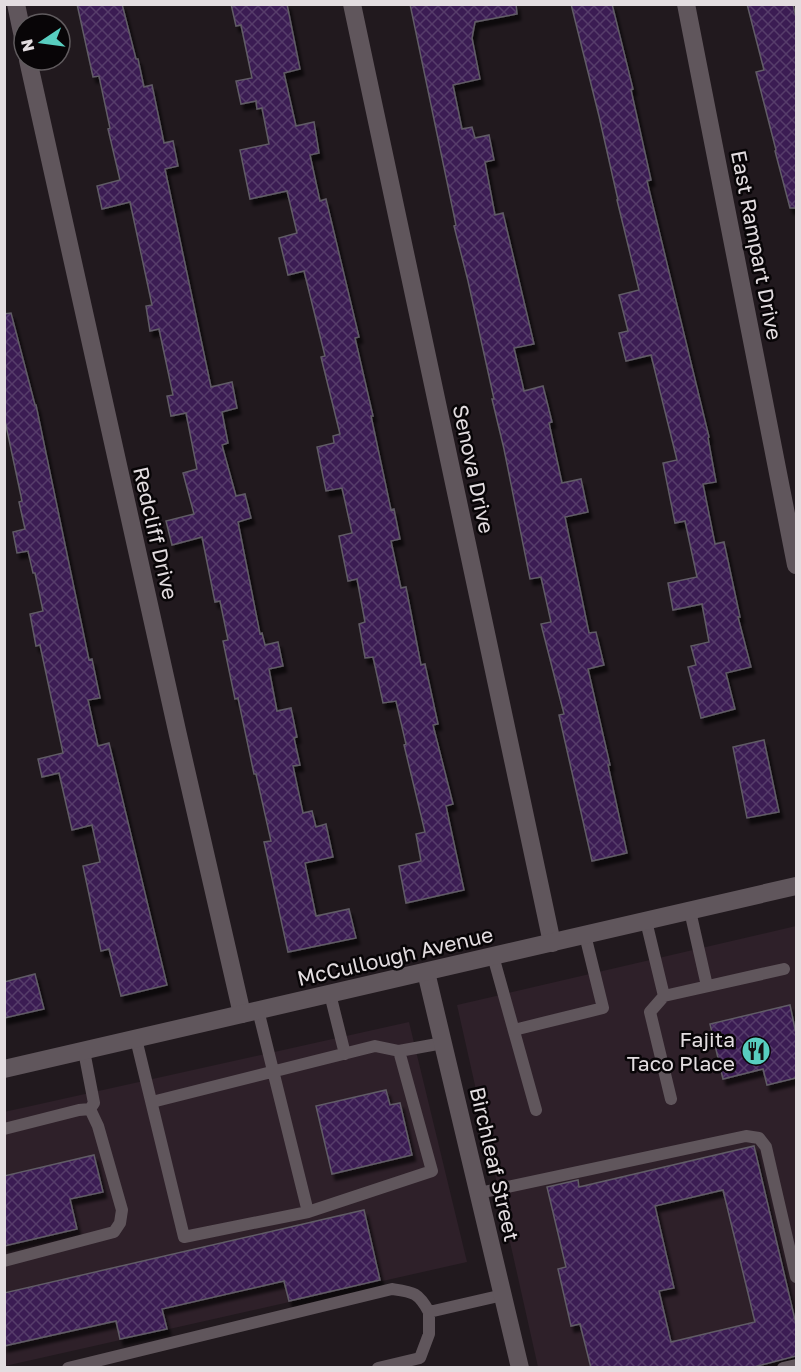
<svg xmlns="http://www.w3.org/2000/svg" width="801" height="1372" font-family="'Golos Text',sans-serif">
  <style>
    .built { fill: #2e2029 }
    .building { fill: url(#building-cross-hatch); stroke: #615c66; stroke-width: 1.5; fill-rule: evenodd; filter: url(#shadow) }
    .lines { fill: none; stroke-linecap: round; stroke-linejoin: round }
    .lane { stroke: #60565c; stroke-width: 12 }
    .street { stroke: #60565c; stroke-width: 18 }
    .secondary { stroke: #60565c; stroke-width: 18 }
    .labels { text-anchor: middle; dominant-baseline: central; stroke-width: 5; stroke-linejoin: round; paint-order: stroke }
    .street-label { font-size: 21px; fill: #e3dde0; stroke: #080507 }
    .poi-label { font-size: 21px; fill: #e3dde0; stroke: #080507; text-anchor: end }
  </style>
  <defs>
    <pattern id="building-cross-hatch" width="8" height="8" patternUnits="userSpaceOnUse" patternTransform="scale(1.5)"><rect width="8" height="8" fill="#3b1b53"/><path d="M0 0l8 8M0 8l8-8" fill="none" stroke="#573c6b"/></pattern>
    <filter id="shadow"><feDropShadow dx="3.5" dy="6" stdDeviation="1.5" flood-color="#0009"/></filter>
  </defs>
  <rect width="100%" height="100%" fill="#21191e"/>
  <path class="built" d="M796,926V1367H538L457,1005Z
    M409,1022L467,1262L5,1366L4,1112Z"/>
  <path class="building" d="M77,4H122L136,59H138L144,87L152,85L164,143L173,141L178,166L165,169L211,387L232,382L237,408L222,412L228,443L222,445L236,496L245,494L251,518L238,522L260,634L262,633L265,645L278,642L283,666L269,669L277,711L291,708L297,737L294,738L300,765L293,766L303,813L312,811L316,827L326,824L333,857L305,863L316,916L349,909L356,938L288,952L264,842L271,841L256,774H254L238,698L235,699L223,641L228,640L220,601L215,602L202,537L172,545L166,521L194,514L183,473L197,469L186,413L171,416L167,396L173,395L159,329L150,331L146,306L152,305L130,202L102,209L97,186L120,180L108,129L110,128L99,76L93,77Z
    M231,4H287L300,69L284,73L296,126L314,122L319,153L310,155L320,201L326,199L359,337L355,338L373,416H371L391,510L394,509L400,539L391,541L401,588L406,587L421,665L425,664L438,724L433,725L453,804L446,806L464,890L406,903L399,866L421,861L416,834L425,832L404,745L406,744L396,701L383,703L373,657L365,658L359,624L365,622L357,579L348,581L339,536L352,533L342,488L326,491L317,447L334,443L333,436L340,434L321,357L325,356L304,271L288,275L279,238L297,233L287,191L250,199L240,150L269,144L262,108L257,109L256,101L241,104L236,81L252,78L241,25L236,26Z
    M410,4H516L517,14L475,22L472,38L480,79L453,85L462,129L472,127L475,138L489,135L494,160L485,162L495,215L503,213L534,344L514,348L524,391L543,386L552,422L549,423L562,483L581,479L588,512L565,517L589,633L596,632L604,665L588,669L610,765H608L627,853L592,861L559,715L564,714L541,624L551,622L541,577L530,579L504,449L492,399H494L468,281L454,226L456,225Z
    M571,4H612L633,89L631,90L651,180L647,181L709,437L708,438L716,482L703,484L715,544L724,542L740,617H738L751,667L726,673L735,709L701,718L688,667L696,665L691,646L709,642L702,604L673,610L668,583L697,577L685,521L675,523L663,463L677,460L651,355L626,361L619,333L628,331L619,295L639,290L617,200H618L599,116Z
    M747,4H793L796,17V208H790L775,151L776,150L756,72L764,70Z
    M11,313L35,405H36L89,660L92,659L100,698L88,700L98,746L109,743L167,985L121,996L109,949L101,951L83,866L100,862L92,825L72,830L59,773L42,777L38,759L63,753L40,645L36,646L30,614L43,611L35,573H33L28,551L17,553L13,532L25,529L19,502L22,501L4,416V314Z
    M764,740L779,812L747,818L733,747Z
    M35,974L44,1009L4,1018V982Z
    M790,1005L796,1034V1078L767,1085L763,1069L723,1079L710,1024Z
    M386,1090L390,1105L400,1103L412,1155L332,1174L316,1106Z
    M754,1146L796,1324V1356L750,1368H591L580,1324L571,1326L558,1269L566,1267L547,1187L578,1180L579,1187ZM723,1190L755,1322L671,1342L659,1291L674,1288L655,1206Z
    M94,1155L103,1192L70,1199L77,1229L4,1246V1176Z
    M364,1210L380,1280L289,1301L284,1281L162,1309L167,1329L120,1339L116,1321L4,1346V1293Z"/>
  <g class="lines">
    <path class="lane" d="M690,911L707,986
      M646,921L664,996L784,969
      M493,956L536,1110
      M330,994L345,1054
      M664,996L650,1012L671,1099
      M258,1010L308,1212
      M514,1030L603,1008L585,935
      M136,1039L184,1237L308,1212L432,1171L399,1051L443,1043
      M84,1051L94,1103L90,1109
      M152,1102L375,1046L399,1051
      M4,1129L79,1110L90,1109L98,1126L122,1210L120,1223L114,1232L4,1261
      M479,1193L746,1136L759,1138L766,1147L796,1277
      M68,1368L392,1289C413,1292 418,1292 429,1312L503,1295
      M378,1368L420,1358L429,1334V1312
      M783,1368L796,1365"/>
    <path class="street" d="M16,4L24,42
      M352,4L552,943
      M686,4L796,565
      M28,60L178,735L242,1014
      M426,972L520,1368"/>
    <path class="secondary" d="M4,1069L796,886"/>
  </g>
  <defs>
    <g id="restaurant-disc" transform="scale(1.5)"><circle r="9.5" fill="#58cec0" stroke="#080507"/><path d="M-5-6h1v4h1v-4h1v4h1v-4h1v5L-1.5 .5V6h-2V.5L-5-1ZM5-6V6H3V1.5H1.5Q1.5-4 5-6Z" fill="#111"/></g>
  </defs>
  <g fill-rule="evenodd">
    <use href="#restaurant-disc" x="756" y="1051"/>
  </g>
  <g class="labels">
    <g class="street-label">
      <text transform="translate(757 245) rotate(79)">East Rampart Drive</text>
      <text transform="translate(474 469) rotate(78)">Senova Drive</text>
      <text transform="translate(156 533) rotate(77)">Redcliff Drive</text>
      <text transform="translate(395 956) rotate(-13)">McCullough Avenue</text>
      <text transform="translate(495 1164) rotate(77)">Birchleaf Street</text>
    </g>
    <g class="poi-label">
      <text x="735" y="1039">Fajita<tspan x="735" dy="24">Taco Place</tspan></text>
    </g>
  </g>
  <rect width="801" height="1372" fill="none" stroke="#e3dde0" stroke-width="12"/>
  <g transform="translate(42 42) rotate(257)"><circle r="28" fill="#080507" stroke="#605b5e" stroke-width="1.5"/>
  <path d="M0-4.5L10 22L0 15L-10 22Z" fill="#58cec0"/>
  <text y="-9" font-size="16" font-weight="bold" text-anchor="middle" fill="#e3dde0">N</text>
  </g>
</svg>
